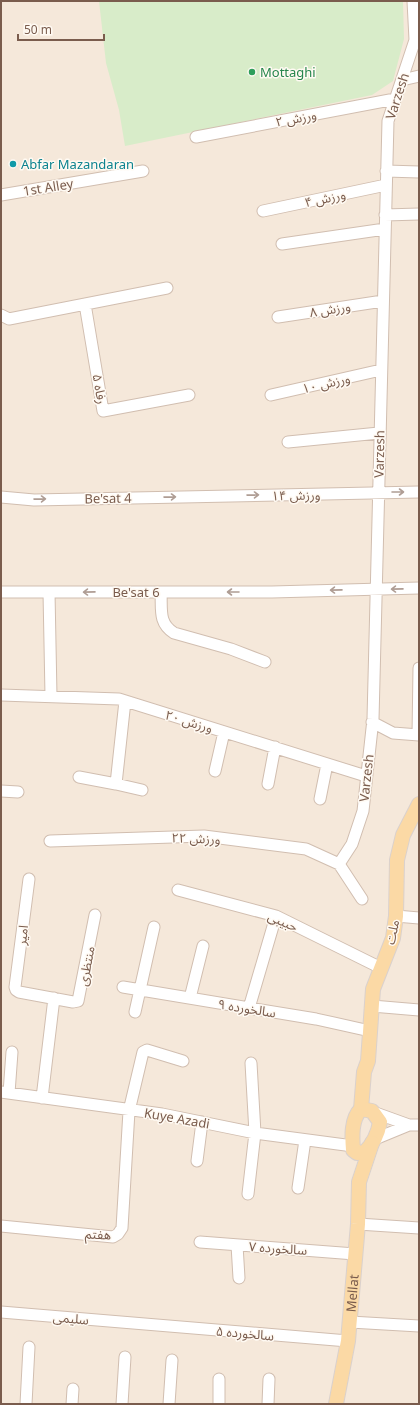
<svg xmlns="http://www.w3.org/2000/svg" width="420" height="1405" font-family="'Noto Sans','Noto Sans Arabic',sans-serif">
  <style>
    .residential { fill: #f5e8da }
    .pitch { fill: #d8ecc9 }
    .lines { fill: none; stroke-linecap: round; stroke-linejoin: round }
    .minor-casing { stroke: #d1beb0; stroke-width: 13 }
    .major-casing { stroke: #dad1cd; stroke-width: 16 }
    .minor { stroke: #fff; stroke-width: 11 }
    .major { stroke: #fbd9a5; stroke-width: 14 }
    .oneway { stroke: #af9d94 }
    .leisure-dot { fill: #2e9e5b; stroke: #fffaf3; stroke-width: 1.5 }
    .culture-dot { fill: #0f9aa8; stroke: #fffaf3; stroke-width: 1.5 }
    .labels { text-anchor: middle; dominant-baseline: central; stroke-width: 3; stroke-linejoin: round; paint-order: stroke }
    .leisure-label { font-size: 13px; fill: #27864d; stroke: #fffaf3; text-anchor: start }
    .street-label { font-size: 13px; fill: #7a5c4d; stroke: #fffaf3 }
    .culture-label { font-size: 13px; fill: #0d838f; stroke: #fffaf3; text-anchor: start }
  </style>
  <rect width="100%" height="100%" fill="#fdf6ec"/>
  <path class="residential" d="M1,1H419V1404H1Z"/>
  <path class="pitch" d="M99,1H403L404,39L393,81L372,95L125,146L119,110L106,63Z"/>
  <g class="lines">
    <g class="minor-casing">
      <path id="minor" d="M402,80L419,76
        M196,137L395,99
        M386,171L419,172
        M1,195L143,171
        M263,211L386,185
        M385,215L419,214
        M282,244L385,229
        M85,304L103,411L189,395
        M1,315L9,319L167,288
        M278,317L383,301
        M271,395L381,370
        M288,442L379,433
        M1,497L34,500L419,492
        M1,592H272L419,588
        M49,592L51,696
        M161,592C162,609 158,623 174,633L231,649L265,662
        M1,695L119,699L366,776
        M372,722L393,733L419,735
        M418,735L419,668
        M215,771L224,732
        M79,777L116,784L125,701
        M116,784L142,790
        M268,784L275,747
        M1,791L18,792
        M320,799L327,764
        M50,841L204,836L306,849L339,864
        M29,879L15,987L16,990L19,992L73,1002L78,1001L95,915
        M178,890L276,916L381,968
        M362,899L339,864L352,844L363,811L373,719L388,121L415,40L413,1
        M396,916L419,918
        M123,987L316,1019L370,1031
        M190,998L203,946
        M372,1006L419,1010
        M249,1008L276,916
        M135,1012L154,927
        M1,1092L162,1114L255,1133L353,1146
        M9,1093L12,1052
        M42,1098L54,998
        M373,1112L409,1125H419
        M375,1139L409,1125
        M197,1161L202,1122
        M298,1188L305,1140
        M248,1194L255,1133L251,1063
        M358,1224L419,1228
        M1,1226L113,1237L118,1234L122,1228L129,1111L143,1052L147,1050L183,1061
        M200,1242L355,1254
        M237,1245L239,1278
        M1,1312L348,1341
        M350,1322L419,1326
        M26,1404L29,1347
        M72,1404L73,1389
        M122,1404L125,1357
        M169,1404L172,1360
        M219,1404V1379
        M268,1404L269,1379"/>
    </g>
    <g class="major-casing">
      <g id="major">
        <path d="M361,1109L364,1072L368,1061L373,989L393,938L396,916L397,860L403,835L419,804"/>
        <path d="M361,1109L372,1111L380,1122C378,1134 373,1144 365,1152L357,1153L353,1150C352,1137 351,1119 361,1109Z"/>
        <path id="s1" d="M336,1404L348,1341L358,1224L359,1182L372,1143"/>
      </g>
    </g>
    <use href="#minor" class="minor"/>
    <use href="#major" class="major"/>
  </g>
  <defs><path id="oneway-shaft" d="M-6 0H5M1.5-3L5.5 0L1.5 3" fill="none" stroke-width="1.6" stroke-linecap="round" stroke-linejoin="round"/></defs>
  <g class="oneway">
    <use href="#oneway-shaft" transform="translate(398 492)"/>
    <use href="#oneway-shaft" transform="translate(253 495) rotate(-1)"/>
    <use href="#oneway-shaft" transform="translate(170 497) rotate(-1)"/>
    <use href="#oneway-shaft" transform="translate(40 499) rotate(-1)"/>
    <use href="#oneway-shaft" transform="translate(397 589) rotate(179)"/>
    <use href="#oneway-shaft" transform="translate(336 590) rotate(179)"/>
    <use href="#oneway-shaft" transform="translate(89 592) rotate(179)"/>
    <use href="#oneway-shaft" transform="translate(233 592) rotate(-180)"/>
  </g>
  <circle class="leisure-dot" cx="252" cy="72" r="4"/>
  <circle class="culture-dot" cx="13" cy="164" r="4"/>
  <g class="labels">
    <g class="leisure-label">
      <text x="260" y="72">Mottaghi</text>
    </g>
    <g class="street-label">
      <text transform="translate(397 96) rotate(-72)">Varzesh</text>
      <text transform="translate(296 118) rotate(-11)">ورزش ۲</text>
      <text transform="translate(48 187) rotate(-9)">1st Alley</text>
      <text transform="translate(325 198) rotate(-12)">ورزش ۴</text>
      <text transform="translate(330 309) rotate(-9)">ورزش ۸</text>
      <text transform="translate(326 383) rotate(-13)">ورزش ۱۰</text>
      <text transform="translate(100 389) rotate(80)">رفاه ۵</text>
      <text transform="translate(379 454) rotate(-89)">Varzesh</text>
      <text transform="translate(296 495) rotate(-1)">ورزش ۱۴</text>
      <text transform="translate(108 498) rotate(-1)">Be'sat 4</text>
      <text x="136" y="592">Be'sat 6</text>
      <text transform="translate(189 721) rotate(17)">ورزش ۲۰</text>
      <text transform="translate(366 778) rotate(-84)">Varzesh</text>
      <text transform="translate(196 838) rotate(2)">ورزش ۲۲</text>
      <text transform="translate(283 921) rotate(23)">حبیبی</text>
      <text transform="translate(392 932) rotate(-78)">ملت</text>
      <text transform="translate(22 935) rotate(-83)">امیر</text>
      <text transform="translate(86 966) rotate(-79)">منتظری</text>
      <text transform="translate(247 1008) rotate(9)">سالخورده ۹</text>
      <text transform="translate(177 1118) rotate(10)">Kuye Azadi</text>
      <text transform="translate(98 1234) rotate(2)">هفتم</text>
      <text transform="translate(278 1248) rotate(4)">سالخورده ۷</text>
      <text stroke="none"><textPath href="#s1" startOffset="112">Mellat</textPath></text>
      <text transform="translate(71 1318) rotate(5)">سلیمی</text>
      <text transform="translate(245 1333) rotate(5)">سالخورده ۵</text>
    </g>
    <g class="culture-label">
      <text x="21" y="164">Abfar Mazandaran</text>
    </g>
  </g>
  <rect width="420" height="1405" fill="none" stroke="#7a5c4d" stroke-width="4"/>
  <path d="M18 34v6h86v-6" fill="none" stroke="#7a5c4d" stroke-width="2"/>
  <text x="24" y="34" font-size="12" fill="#7a5c4d" stroke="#fffaf3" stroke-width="3" paint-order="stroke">50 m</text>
</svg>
